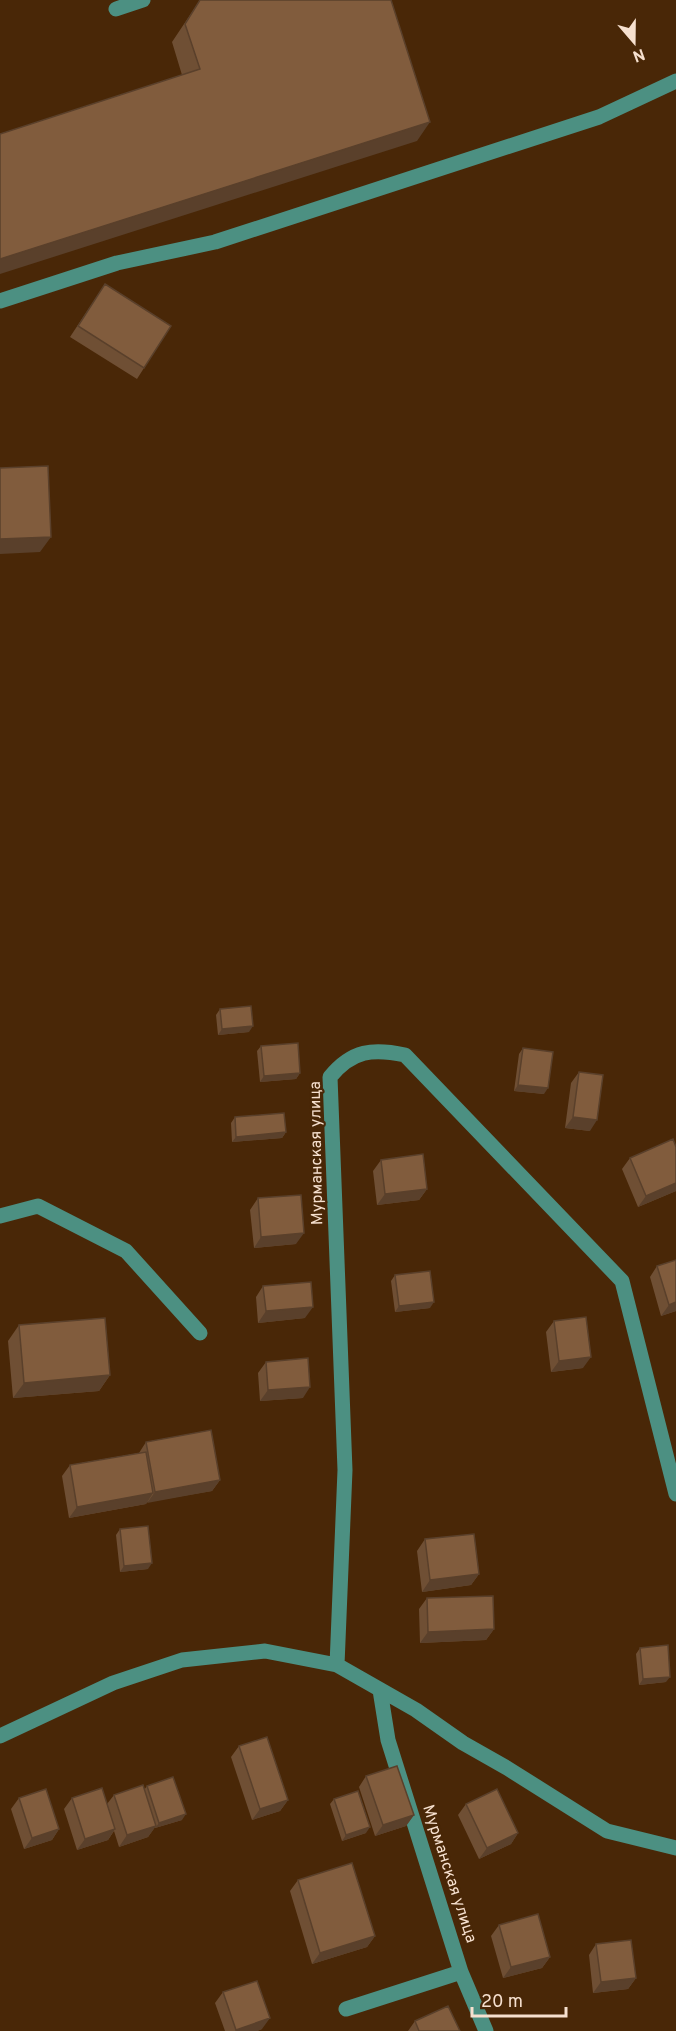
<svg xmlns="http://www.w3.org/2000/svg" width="676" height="2031" font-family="Overpass,sans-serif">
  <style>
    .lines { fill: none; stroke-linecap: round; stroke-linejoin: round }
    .minor { stroke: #4c9082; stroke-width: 15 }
    .wall { fill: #6f4f34 }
    .shaded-wall { fill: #5a402b }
    .building { fill: #815c3d; stroke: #5a402b; stroke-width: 1.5 }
    .labels { text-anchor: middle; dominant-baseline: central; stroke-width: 4.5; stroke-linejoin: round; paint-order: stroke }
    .street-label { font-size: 16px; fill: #f6e0cf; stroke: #492707 }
  </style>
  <rect width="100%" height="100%" fill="#492707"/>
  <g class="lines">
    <path class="minor" d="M116,9L143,0
      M0,301L117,263L215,242L599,117L676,81
      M0,1216L38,1206L126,1251L200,1333
      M337,1665L345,1470L330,1077C352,1050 373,1048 405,1055L622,1281L676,1494
      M380,1690L388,1740L461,1972L486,2031
      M0,1736L113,1683L182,1660L265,1651L337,1665L416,1710L463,1743L507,1768L607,1831L676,1848
      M346,2009L461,1972"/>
  </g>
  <path class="wall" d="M200,0H391L417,141L182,75L172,42Z
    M105,284L144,368L137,379L70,337Z
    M220,1009L249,1032L218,1035L216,1015Z
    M261,1046L300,1073L296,1079L260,1082L257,1051Z
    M523,1048L544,1094L514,1091L519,1054Z
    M579,1072L590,1131L565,1128L571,1083Z
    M235,1117L286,1132L282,1138L232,1142L231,1123Z
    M630,1158L676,1191L638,1207L622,1169Z
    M381,1160L427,1189L419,1200L377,1205L373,1171Z
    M258,1198L296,1244L254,1248L250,1210Z
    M657,1266L676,1311L661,1316L650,1277Z
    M395,1275L430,1308L395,1312L391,1281Z
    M263,1286L305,1318L258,1323L256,1297Z
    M554,1321L583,1368L551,1372L546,1332Z
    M19,1325L110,1375L99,1391L13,1398L8,1341Z
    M266,1362L303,1398L260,1401L258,1373Z
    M146,1442L220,1480L212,1491L147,1502L146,1504L69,1518L62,1476L70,1465L139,1453Z
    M120,1529L148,1569L120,1572L116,1535Z
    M425,1539L479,1574L471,1585L422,1592L417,1551Z
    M427,1598L494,1629L486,1640L420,1643L419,1609Z
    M640,1648L666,1682L639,1685L636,1654Z
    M239,1746L288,1800L280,1811L252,1820L231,1757Z
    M366,1776L414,1815L406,1826L375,1836L359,1787Z
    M147,1786L182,1820L155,1828V1827L148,1837L119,1847L114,1831L108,1840L77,1850L64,1809L72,1798L107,1804L114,1795L144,1790Z
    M19,1798L59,1829L52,1840L24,1849L11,1809Z
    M334,1799L366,1833L342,1841L330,1804Z
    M466,1804L518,1833L511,1844L479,1859L458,1815Z
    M298,1880L375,1936L367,1947L312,1964L290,1891Z
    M499,1925L550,1957L542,1968L503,1978L491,1936Z
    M596,1944L636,1978L628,1989L593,1993L589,1955Z
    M223,1992L262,2029L257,2031H225L215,2003Z
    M415,2021L460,2031H408Z"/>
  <path class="shaded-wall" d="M430,122L417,141L0,274V259Z
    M51,537L40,552L0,554V539Z
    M253,1026L249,1032L218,1035L222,1029Z
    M300,1073L296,1079L260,1082L264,1076Z
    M518,1085L548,1088L544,1094L514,1091Z
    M573,1117L597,1120L590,1131L565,1128Z
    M286,1132L282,1138L232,1142L236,1137Z
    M676,1183V1191L638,1207L646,1196Z
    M427,1189L419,1200L377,1205L385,1194Z
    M304,1233L296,1244L254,1248L261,1237Z
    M434,1302L430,1308L395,1312L399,1306Z
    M676,1302V1311L661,1316L669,1305Z
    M313,1307L305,1318L258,1323L266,1311Z
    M591,1357L583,1368L551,1372L559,1361Z
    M110,1375L99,1391L13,1398L24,1383Z
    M310,1387L303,1398L260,1401L268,1390Z
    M220,1480L212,1491L147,1503L155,1492Z
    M153,1493L146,1504L69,1518L77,1507Z
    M152,1563L148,1569L120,1572L124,1566Z
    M479,1574L471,1585L422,1592L430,1580Z
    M494,1629L486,1640L420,1643L428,1632Z
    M670,1677L666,1682L639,1685L643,1679Z
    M288,1800L280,1811L252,1820L260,1809Z
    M186,1814L182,1820L155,1828L159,1823Z
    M414,1815L406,1826L375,1836L383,1825Z
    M156,1826L148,1837L119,1847L127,1835Z
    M370,1827L366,1833L342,1841L346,1835Z
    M59,1829L52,1840L24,1849L32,1838Z
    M115,1829L108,1840L77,1850L85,1839Z
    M518,1833L511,1844L479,1859L487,1848Z
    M375,1936L367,1947L312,1964L320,1953Z
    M550,1957L542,1968L503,1978L511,1967Z
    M636,1978L628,1989L593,1993L601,1982Z
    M270,2018L262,2029L257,2031H235L236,2030Z"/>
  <path class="building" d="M200,0H391L430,122L0,259V134L200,69L185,24Z
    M105,284L171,326L144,368L78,326Z
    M48,466L51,537L0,539V468Z
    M251,1006L253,1026L222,1029L220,1009Z
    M298,1043L300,1073L264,1076L261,1046Z
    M523,1048L553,1052L548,1088L518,1085Z
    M579,1072L603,1075L597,1120L573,1117Z
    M284,1113L286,1132L236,1137L235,1117Z
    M673,1139L676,1147V1183L646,1196L630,1158Z
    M423,1154L427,1189L385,1194L381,1160Z
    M301,1195L304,1233L261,1237L258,1198Z
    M676,1260V1302L669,1305L657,1266Z
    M430,1271L434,1302L399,1306L395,1275Z
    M311,1282L313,1307L266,1311L263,1286Z
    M586,1317L591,1357L559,1361L554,1321Z
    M105,1318L110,1375L24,1383L19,1325Z
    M308,1358L310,1387L268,1390L266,1362Z
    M211,1430L220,1480L155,1492L146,1442Z
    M146,1452L153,1493L77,1507L70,1465Z
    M148,1526L152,1563L124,1566L120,1529Z
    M474,1534L479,1574L430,1580L425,1539Z
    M493,1596L494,1629L428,1632L427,1598Z
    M668,1645L670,1677L643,1679L640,1648Z
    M267,1737L288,1800L260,1809L239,1746Z
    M397,1766L414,1815L383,1825L366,1776Z
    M173,1777L186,1814L159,1823L147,1786Z
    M143,1785L156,1826L127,1835L114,1795Z
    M102,1788L115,1829L85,1839L72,1798Z
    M46,1789L59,1829L32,1838L19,1798Z
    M497,1789L518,1833L487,1848L466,1804Z
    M358,1791L370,1827L346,1835L334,1799Z
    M352,1863L375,1936L320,1953L298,1880Z
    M538,1914L550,1957L511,1967L499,1925Z
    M631,1940L636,1978L601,1982L596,1944Z
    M257,1981L270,2018L236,2030L223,1992Z
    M448,2006L460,2031H419L415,2021Z"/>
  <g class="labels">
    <g class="street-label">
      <text transform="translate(317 1153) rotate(-91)">Мурманская улица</text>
      <text transform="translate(449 1874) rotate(72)">Мурманская улица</text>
    </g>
  </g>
  <g transform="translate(634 42) rotate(160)" stroke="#492707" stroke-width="4.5" paint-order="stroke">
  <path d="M0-4.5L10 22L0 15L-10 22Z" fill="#f6e0cf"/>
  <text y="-9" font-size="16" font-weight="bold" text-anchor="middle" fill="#f6e0cf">N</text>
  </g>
  <path d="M472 2007v9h94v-9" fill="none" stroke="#f6e0cf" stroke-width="3"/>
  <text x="481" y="2007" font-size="18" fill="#f6e0cf" stroke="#492707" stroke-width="4.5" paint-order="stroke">20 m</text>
</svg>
